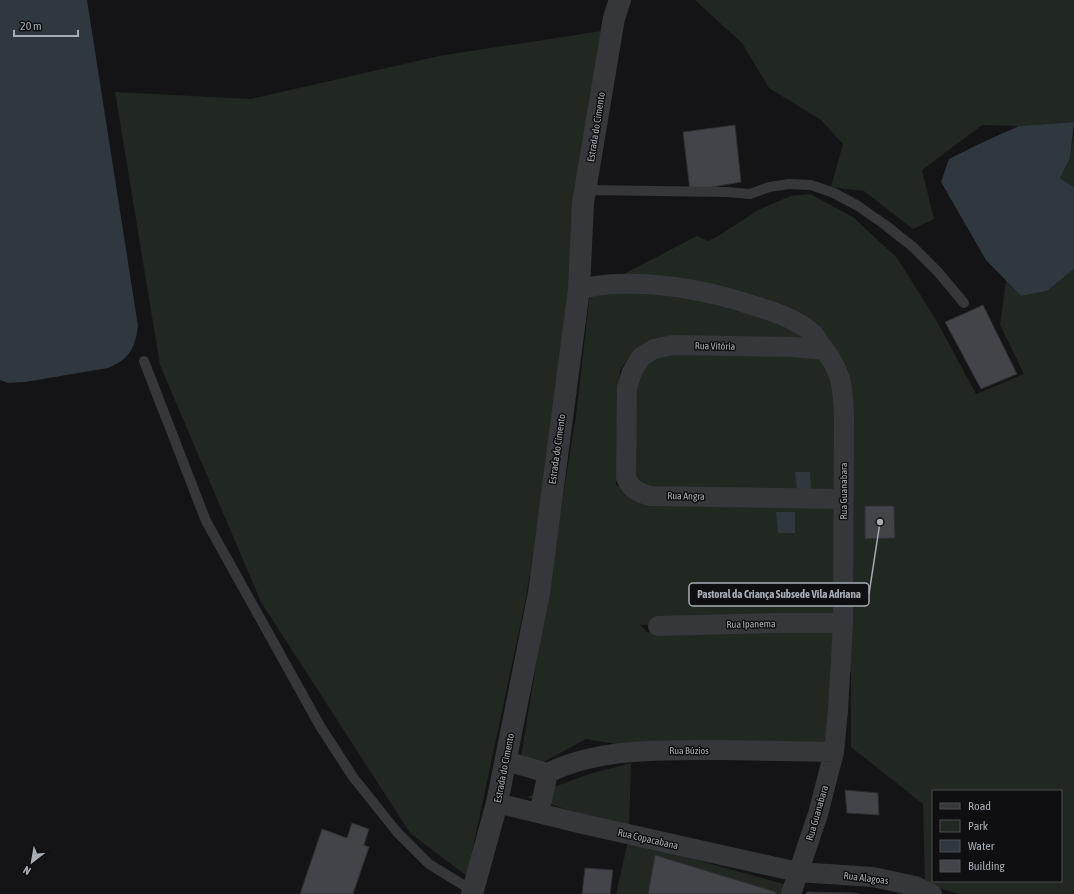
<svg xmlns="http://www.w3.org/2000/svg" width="1074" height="894" font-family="'Asap Condensed',sans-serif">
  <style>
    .green { fill: #202821; fill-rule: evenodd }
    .water { fill: #2e383e }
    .building { fill: #434449; stroke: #2e2e32 }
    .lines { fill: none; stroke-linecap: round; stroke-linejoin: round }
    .service { stroke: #35373a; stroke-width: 10 }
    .minor { stroke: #35373a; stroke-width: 20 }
    .tertiary { stroke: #35373a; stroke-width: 22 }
    .labels { text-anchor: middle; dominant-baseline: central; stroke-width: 3; stroke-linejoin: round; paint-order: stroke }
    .street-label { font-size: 10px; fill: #a7acb5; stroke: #0f0f11 }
    .leader { fill: none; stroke: #a7acb5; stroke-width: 1.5 }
    .callout-dot { fill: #a7acb5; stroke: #0f0f11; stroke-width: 1.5 }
    .callout { fill: #0f0f11; stroke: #a7acb5; stroke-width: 1.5 }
    .callout-label { font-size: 11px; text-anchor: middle; font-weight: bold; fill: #a7acb5 }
  </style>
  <rect width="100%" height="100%" fill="#141416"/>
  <path class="green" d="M695,0H1074V122L1019,126L982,125L922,170L934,219L913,229L864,191L831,187L843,144L821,120L769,88L742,43Z
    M608,30L573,292L526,598L467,876L410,833L261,602L160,365L115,92L251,99L439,56Z
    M1074,131V187L1060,178L1070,158Z
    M810,194L853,217L897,258L935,318L976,394L1024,374L1000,325L1006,281L1021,296L1047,291L1074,269V894H959L925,884L923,804L851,747V672L847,671V396L802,319L616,278L697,236L708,241L718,236L760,209L791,196ZM933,791H1061V881H933Z
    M636,288L683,296L789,325L806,342L673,339L635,349L620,370L616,485L646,500L840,502V620L779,621L640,625L648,633L653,627L834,625L831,749L616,744L586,739L518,776L576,416L590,293Z
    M651,353H824L832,369L838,493L647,490L631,485L633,379Z
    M631,763L629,829L527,797L589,774Z
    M628,841L791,886L788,894H616Z"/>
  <path class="water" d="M0,0H87L138,326C135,348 130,359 108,368L25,382L8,383L0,380Z
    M1074,122L1070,158L1060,178L1074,187V269L1047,291L1021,296L986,260L941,182L949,159L979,144L1019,126Z
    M795,472H810L811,490H797Z
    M776,512H795V533H778Z"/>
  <path class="building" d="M735,125L741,182L690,191L683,132Z
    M983,305L1017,374L981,389L945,322L970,311Z
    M865,506H894L895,538L865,539Z
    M845,790L878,793L879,815L847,813Z
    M352,823L369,829L364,845L369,847L353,894H300L322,829L347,838Z
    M655,855L776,892V894H648Z
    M585,868L613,870L610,894H582Z
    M807,892L854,893L859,894H806Z"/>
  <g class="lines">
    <path class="service" d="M586,190L726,192L750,194L769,187L789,184L811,185L834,193L858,206L884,224L913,247L938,272L964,303
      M144,361L206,521L320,726L353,777L397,832L429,864L473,891"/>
    <path class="minor" d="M579,289C591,287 603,284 615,284C662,282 710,291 755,306C775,312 796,319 812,333C816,336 818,341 821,345C842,371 843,386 844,418L843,623L838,710L834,752L818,814L791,894
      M825,350L792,347L673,345L654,349L641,357L632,372L627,388L626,478C632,490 637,492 650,496L843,499
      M658,626L776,623H843
      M506,761L548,773
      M497,803L583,824L798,872L873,877L915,886L932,894
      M539,813L548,773C600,747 667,750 724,750C761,751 797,751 834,752"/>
    <path class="tertiary" d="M472,894L497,803L539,593L579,289L583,203L614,18L620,0"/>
  </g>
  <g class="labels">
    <g class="street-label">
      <text transform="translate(596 127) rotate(-81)">Estrada do Cimento</text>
      <text transform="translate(715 346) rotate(1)">Rua Vitória</text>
      <text transform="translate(557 449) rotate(-82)">Estrada do Cimento</text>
      <text transform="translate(843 491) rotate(-90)">Rua Guanabara</text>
      <text transform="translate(686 496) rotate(1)">Rua Angra</text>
      <text transform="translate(751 624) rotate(-1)">Rua Ipanema</text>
      <text x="689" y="750">Rua Búzios</text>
      <text transform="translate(504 768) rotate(-79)">Estrada do Cimento</text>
      <text transform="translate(817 813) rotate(-74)">Rua Guanabara</text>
      <text transform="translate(648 839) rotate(13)">Rua Copacabana</text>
      <text transform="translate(866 878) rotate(7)">Rua Alagoas</text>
    </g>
  </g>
  <path class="leader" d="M880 522L869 594"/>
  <circle class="callout-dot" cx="880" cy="522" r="4"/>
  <rect class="callout" x="689" y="583" width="180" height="23" rx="4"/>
  <g class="callout-label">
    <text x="779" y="598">Pastoral da Criança Subsede Vila Adriana</text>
  </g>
  <rect x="932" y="790" width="130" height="92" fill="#0f0f11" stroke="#4c4e53"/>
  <rect x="940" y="803" width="20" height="6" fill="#35373a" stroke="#4c4e53"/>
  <text x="968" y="810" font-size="12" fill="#a7acb5">Road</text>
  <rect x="940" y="820" width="20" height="12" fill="#202821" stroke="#4c4e53"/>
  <text x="968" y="830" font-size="12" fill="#a7acb5">Park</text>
  <rect x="940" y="840" width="20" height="12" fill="#2e383e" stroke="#4c4e53"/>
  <text x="968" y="850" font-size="12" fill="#a7acb5">Water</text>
  <rect x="940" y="860" width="20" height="12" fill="#434449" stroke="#4c4e53"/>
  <text x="968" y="870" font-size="12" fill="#a7acb5">Building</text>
  <g transform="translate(32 862) rotate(211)" stroke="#0f0f11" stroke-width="3" paint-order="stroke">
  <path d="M0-3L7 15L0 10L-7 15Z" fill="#a7acb5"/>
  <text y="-6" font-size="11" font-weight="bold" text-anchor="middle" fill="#a7acb5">N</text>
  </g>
  <path d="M14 30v6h64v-6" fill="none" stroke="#a7acb5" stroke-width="2"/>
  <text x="20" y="30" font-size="12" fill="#a7acb5" stroke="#0f0f11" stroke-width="3" paint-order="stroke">20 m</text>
</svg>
